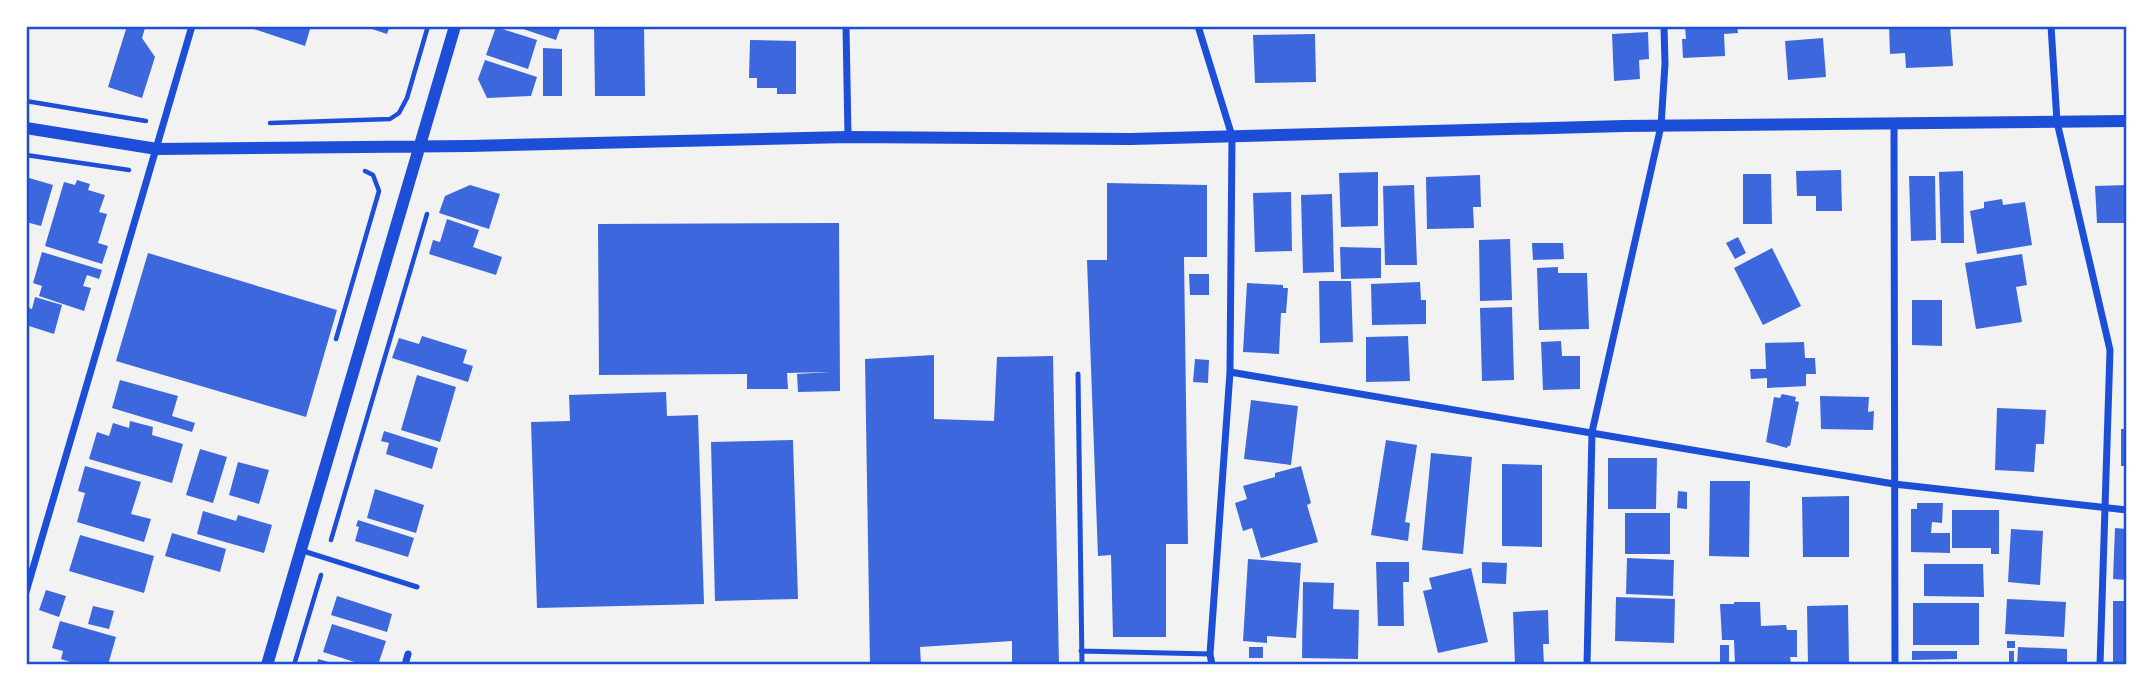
<svg xmlns="http://www.w3.org/2000/svg" width="2153" height="691" font-family="'DM Sans',sans-serif">
  <style>
    .building { fill: #3d67dc }
    .lines { fill: none; stroke-linecap: round; stroke-linejoin: round }
    .path { stroke: #1d4ed8; stroke-width: 4.5 }
    .service { stroke: #1d4ed8; stroke-width: 5 }
    .minor { stroke: #1d4ed8; stroke-width: 7 }
    .tertiary { stroke: #1d4ed8; stroke-width: 12 }
    .neatline { fill: none; stroke: #1d4ed8; stroke-width: 2.5 }
  </style>
  <rect width="100%" height="100%" fill="#f2f2f2"/>
  <path class="building" d="M127,26L145,28L142,38L155,57L142,98L108,87Z
    M245,26H305L310,29L305,46Z
    M363,26H390L387,34Z
    M514,26H561L556,40Z
    M594,26H644L645,96H595Z
    M1685,26H1737L1738,33L1724,34L1725,56L1683,58L1682,39H1686Z
    M1889,26H1950L1953,66L1906,68L1905,53L1890,54Z
    M496,27L537,40L528,69L486,55Z
    M1648,32L1649,59L1639,60L1640,79L1614,81L1612,34Z
    M1315,34L1316,82L1255,83L1253,35Z
    M1823,38L1826,77L1788,80L1785,41Z
    M750,40L796,41V94H777V88H757V78H749Z
    M543,48L562,49V96H543Z
    M485,60L537,77L531,96L487,98L478,79Z
    M1841,170L1842,211H1816V196H1797L1796,171Z
    M1963,171L1964,243H1941L1939,172Z
    M1378,172V226L1341,227L1339,173Z
    M1743,174H1771L1772,224H1743Z
    M1480,175L1481,207H1473L1474,228L1427,229L1426,177Z
    M1909,176H1935L1936,240L1911,241Z
    M26,177L53,185L41,226L26,222Z
    M77,180L90,184L88,190L105,195L99,212L107,214L98,243L108,246L102,264L45,246L64,182L75,185Z
    M1107,183L1207,185V257H1184L1188,544H1166V637H1113L1111,555L1098,556L1087,260H1107Z
    M470,185L500,194L489,229L439,213L445,196Z
    M1414,185L1417,265H1385L1383,186Z
    M2127,185V223H2097L2095,186Z
    M1291,192L1292,251L1255,252L1253,193Z
    M1332,194L1334,272L1303,273L1301,195Z
    M2002,199L2003,205L2025,202L2032,245L1977,254L1970,211L1984,208V202Z
    M447,219L479,230L473,247L502,257L496,275L429,254L433,240L440,242Z
    M839,223L840,391L798,392L797,374L829,372L787,373L788,389H747V374L599,375L598,224Z
    M1738,237L1746,253L1735,259L1726,243Z
    M1510,239L1512,300L1480,301L1479,240Z
    M1532,243H1563L1564,259L1533,260Z
    M1340,247L1381,248V278L1341,279Z
    M1772,248L1801,306L1763,325L1734,268Z
    M42,252L102,270L99,279L87,275L83,286L91,288L84,311L39,296L42,286L33,283Z
    M148,253L337,310L306,417L116,361Z
    M2022,254L2027,285L2016,287L2022,322L1976,329L1965,263Z
    M1558,267V273H1587L1589,329L1539,330L1537,268Z
    M1189,274H1209V295H1190Z
    M1319,281H1351L1353,342L1320,343Z
    M1420,282L1421,300H1426V324L1372,325L1371,284Z
    M1247,283L1283,285V288H1288L1286,313H1281L1279,354L1243,352Z
    M35,297L62,305L54,334L26,325V307L32,309Z
    M1912,300H1942V346L1912,345Z
    M1512,307L1514,380L1482,381L1480,308Z
    M422,336L467,350L463,363L473,366L468,382L392,358L399,338L419,344Z
    M1408,336L1410,381L1366,382V337Z
    M1561,341L1562,356H1580V389L1543,390L1541,342Z
    M1804,342L1805,358H1815L1816,374H1806V386L1767,388V378L1751,379L1750,369H1766L1765,343Z
    M934,355V419L994,421L997,357L1053,356L1059,665H1012V641L920,647L921,665H870L865,359Z
    M1195,359L1209,360L1208,383L1193,382Z
    M417,375L456,387L440,442L401,430Z
    M120,380L178,396L172,416L195,423L192,432L112,408Z
    M666,392L667,416L698,415L704,604L537,608L531,422L570,421L569,395Z
    M1782,394L1796,397L1795,401L1799,402L1790,446H1788L1787,448L1766,442L1774,397L1780,398Z
    M1820,396L1869,397L1868,412L1874,411L1873,430L1821,429Z
    M1251,400L1298,406L1291,465L1244,459Z
    M1997,408L2046,410L2044,444H2036L2034,472L1995,470Z
    M130,421L153,427L152,435L183,444L172,483L89,459L97,432L109,436L113,423L129,428Z
    M2121,429H2127V466H2121Z
    M384,431L438,448L432,469L386,454L389,443L381,441Z
    M793,440L798,599L715,601L711,442Z
    M1386,440L1417,445L1405,522L1410,523L1408,541L1371,535Z
    M200,449L227,457L213,503L186,495Z
    M1431,453L1472,457L1463,554L1422,550Z
    M1608,458H1657L1656,509H1608Z
    M238,462L269,470L259,504L229,495Z
    M1502,464L1542,465V547L1502,546Z
    M85,466L141,482L131,514L151,519L144,542L77,522L85,493L78,491Z
    M1301,466L1311,503L1307,505L1318,542L1261,558L1252,528L1243,531L1235,503L1247,499L1243,486L1275,477V473Z
    M1710,481H1750L1749,557L1709,556Z
    M375,489L424,505L416,533L367,518Z
    M1678,491L1687,492V509L1677,508Z
    M1849,496V557H1803L1802,497Z
    M1917,503H1943L1942,523L1932,522L1931,533H1950V553L1911,552V509H1917Z
    M1952,510H1999V554H1991V548H1952Z
    M203,511L236,521L238,515L272,525L264,553L197,534Z
    M1625,513H1670V554H1625Z
    M358,520L414,538L408,557L355,541L359,527L356,526Z
    M2115,528L2127,529V580L2113,579Z
    M2011,529L2043,531L2040,585L2008,582Z
    M172,533L226,549L220,572L165,556Z
    M80,535L154,556L144,593L69,571Z
    M1627,558L1674,560L1673,596L1626,594Z
    M1248,559L1301,563L1296,638L1267,636V643L1243,641Z
    M1376,562H1409V582H1403L1404,626H1378Z
    M1482,562L1507,563L1506,584L1482,583Z
    M1924,564H1983L1984,597L1924,596Z
    M1471,568L1488,642L1438,653L1423,591L1432,589L1429,578Z
    M1303,582L1334,583L1333,609L1359,610L1358,659L1302,658Z
    M46,590L66,596L59,617L39,610Z
    M337,596L392,614L387,632L331,615Z
    M1616,597L1675,599L1674,643L1615,641Z
    M2007,599L2066,602L2064,637L2005,634Z
    M2113,601H2127V665H2113Z
    M1734,602H1760L1761,626L1786,625L1787,630H1797V657H1790L1791,664L1735,665L1734,640H1722L1720,604H1734Z
    M1913,603H1979V645H1913Z
    M1848,605L1849,665H1808L1807,606Z
    M93,606L114,611L109,629L88,624Z
    M1548,610L1549,644H1543L1544,665H1515L1513,612Z
    M60,621L116,637L108,665H79L61,659L63,651L52,648Z
    M332,624L386,641L378,665H364L323,652Z
    M2007,641H2015V648H2007Z
    M1720,645H1729V665H1720Z
    M1249,647H1263V658H1249Z
    M2018,647L2067,649V665H2017Z
    M1912,651H1957V659L1912,660Z
    M2009,651H2014V665H2009Z
    M318,659L336,664V665H317Z"/>
  <g class="lines">
    <path class="path" d="M26,101L146,121
      M270,123L390,119L399,113L407,98L428,26
      M26,155L129,170
      M336,339L379,191L373,175L365,171
      M331,540L427,214
      M294,665L321,575"/>
    <path class="service" d="M1078,374L1082,665
      M300,550L417,587
      M1081,651L1210,654"/>
    <path class="minor" d="M846,26L848,137
      M1198,26L1232,136L1230,372L1210,654L1212,665
      M2051,26L2057,122L2110,350L2100,665
      M1894,123L1895,665
      M1230,372L1894,484L2127,510
      M26,592L192,26
      M405,665L408,654
      M1587,665L1592,432L1661,126L1665,64L1664,26"/>
    <path class="tertiary" d="M26,128L157,149L470,146L848,137L1131,139L1624,126L2127,121
      M267,665L455,26"/>
  </g>
  <rect width="2153" height="691" fill="none" stroke="#ffffff" stroke-width="56"/>
  <rect x="28" y="28" width="2097" height="635" class="neatline"/>
</svg>
